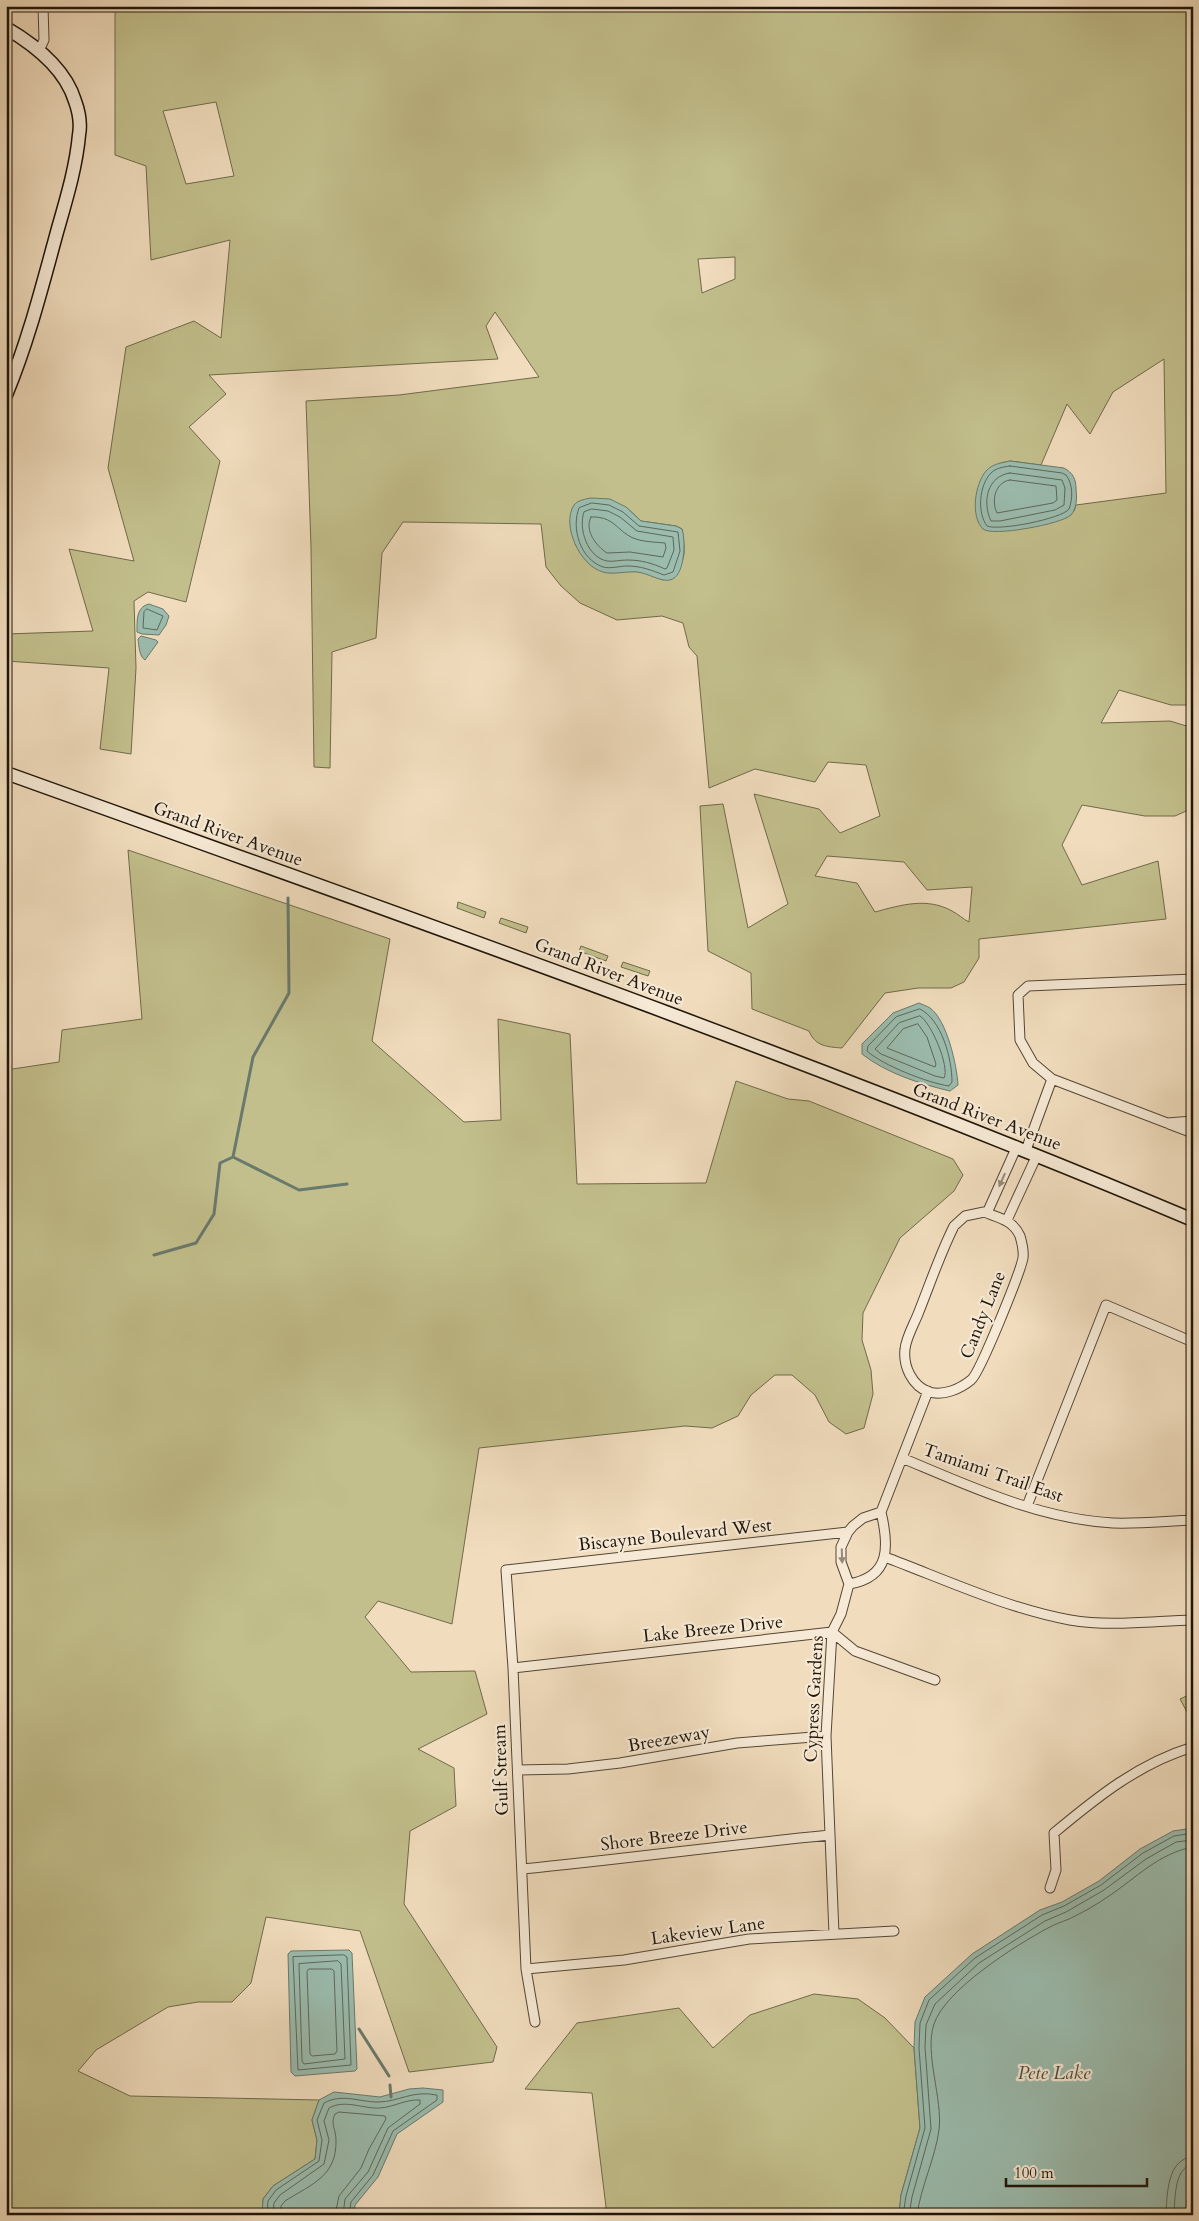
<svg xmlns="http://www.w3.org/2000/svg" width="1199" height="2221" font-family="Cardo,serif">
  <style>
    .green { fill: #c2bf8c; stroke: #706a4a; fill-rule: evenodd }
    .water { fill: #9bbcae; stroke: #69796c }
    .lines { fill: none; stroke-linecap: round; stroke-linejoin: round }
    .shore { stroke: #5c685b; stroke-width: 1 }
    .stream { stroke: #69796c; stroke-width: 3 }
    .street-casing { stroke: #534636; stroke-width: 11 }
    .secondary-casing { stroke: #1e1408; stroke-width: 15 }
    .street { stroke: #f6e9d5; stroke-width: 9 }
    .secondary { stroke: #f6e9d5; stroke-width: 12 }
    .oneway { fill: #958979 }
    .labels { text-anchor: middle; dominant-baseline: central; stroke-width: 4.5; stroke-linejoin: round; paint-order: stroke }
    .street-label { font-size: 18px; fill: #1e1408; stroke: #f6e9d5 }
    .water-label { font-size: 19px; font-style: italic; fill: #4a4f42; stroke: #f6e9d5 }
  </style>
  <rect width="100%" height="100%" fill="#f1ddbe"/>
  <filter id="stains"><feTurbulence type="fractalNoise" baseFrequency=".004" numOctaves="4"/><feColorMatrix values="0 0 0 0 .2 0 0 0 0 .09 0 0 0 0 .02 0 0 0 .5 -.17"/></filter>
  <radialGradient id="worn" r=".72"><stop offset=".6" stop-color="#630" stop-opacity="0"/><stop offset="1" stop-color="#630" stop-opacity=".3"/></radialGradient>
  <path class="green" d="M115,6H1193V705H1171L1119,690L1101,723L1170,721L1193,728V808L1175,816H1145L1082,805L1062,845L1082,885L1158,861L1166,919L979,939V958L964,982L951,988H918L885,993L842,1048C827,1047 815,1046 809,1031L752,1009L751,973L708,951L700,806L723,804L748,928L788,904L754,794L819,809L840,833L880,816L866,765L828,762L815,782L755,769L709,788L697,656L689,647L683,623L662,616L617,620L580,603L561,586L546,567L541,524L403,522L382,553L376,638L332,652L330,768L314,767L311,547L306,401L399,395L539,377L495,312L486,326L498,359L209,375L226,394L189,427L220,461L186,602L148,592L134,601L136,668L131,754L100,749L109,668L6,661V634L93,631L69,549L134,561L108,468L126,347L194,321L221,338L230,240L151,260L146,166L115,155ZM216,102L234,176L186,184L163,111ZM735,257V279L702,293L698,259ZM1164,359L1166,493L1076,505L1074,511L1001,463L1010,461L1041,465L1067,404L1090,434L1113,392ZM626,507L641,521L676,526L682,529C686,557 687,563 663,580L646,573L590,564L575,544ZM827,856L904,862L927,890L972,887L969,922C963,919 958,914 952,911C927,897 901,905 875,912L857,883L815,876Z
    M128,850L390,939L372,1041L464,1122L501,1120L498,1019L570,1034L577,1184L706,1183L736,1081L788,1099L809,1101L953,1159L963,1175L954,1191L900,1238L863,1313L862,1340L871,1370L873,1394L864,1428L846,1434L829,1422L815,1395L792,1375H775L751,1395L738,1416L712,1428L685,1426L479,1448L452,1624L378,1601L365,1617L411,1672L475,1671L487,1714L418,1749L454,1768L456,1806L410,1831L404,1904L497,2047L493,2062L409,2072L360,1931L266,1917L251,1983L232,2002H198L168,2007L96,2050L78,2071L130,2096L319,2100L312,2120L317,2140L315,2159L273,2186L263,2199L262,2215H6V1070L59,1062L62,1030L142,1019Z
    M458,902L486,912L484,918L457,908Z
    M501,918L528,927L526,933L499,923Z
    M581,946L608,956L606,961L579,951Z
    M623,962L650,971L648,976L621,967Z
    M1193,1693V1723L1180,1699Z
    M814,1994L858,1999L885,2018L914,2048L920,2128L901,2195L899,2215H607L592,2093L525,2089L577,2023L679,2008L713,2048L750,2015Z"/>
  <path class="water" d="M1010,461L1064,468C1073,473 1076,479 1076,489C1077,498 1077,508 1071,515C1062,524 992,537 983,529C970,516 975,484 986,471C992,464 1001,463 1010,461Z
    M591,498L610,499L626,507L641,521L676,526L682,529C686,541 685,577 670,580C660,582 648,573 637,572C627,571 612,575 603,572C580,566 561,525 574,505C578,500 586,499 591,498Z
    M149,604L163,609L169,616L166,625L159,635L142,634L137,632C137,621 136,607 149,604Z
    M141,636L156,640L158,642L145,660C139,656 139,646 138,639Z
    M919,1003C923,1005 927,1006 930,1008C947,1020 957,1066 958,1085L950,1091C920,1084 886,1073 862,1054V1044L893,1013Z
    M1193,1828V2171L1184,2215H899L901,2195L920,2128L914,2048L915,2022L925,1997L972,1954L1040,1910L1062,1902L1099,1881L1140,1849L1173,1831Z
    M349,1950L352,1953L357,2069L355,2071L295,2076L291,2072L288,1954L291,1951Z
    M423,2088L443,2090V2102L397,2134L378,2177L355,2205L354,2215H262L263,2199L273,2186L315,2159L317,2140L312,2120L319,2100L334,2092L380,2097L409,2089Z"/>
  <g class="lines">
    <path class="shore" d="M1010,466L1062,473L1066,475C1073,484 1073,499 1069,509C1061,519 999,531 987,526C977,513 979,485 991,473C996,468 1003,467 1010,466Z
      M1010,473L1062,480L1065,488L1064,505L1055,510L1000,521H991C982,502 987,476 1010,473Z
      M1010,480L1056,486L1057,500L1053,503L997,513C991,501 995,482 1010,480Z
      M592,503L609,505L623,512L639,526L678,532L680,551L673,572L664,575C651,570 641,566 627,566C620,566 610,569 603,567C580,559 571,528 579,508Z
      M592,509L608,511L620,517L637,531L673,537L674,550L667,568L665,569C652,563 641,560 627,560C620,560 613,562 607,561C587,557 578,528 584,512Z
      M591,517C614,516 616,530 633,538C643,542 655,542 665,543L666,548L663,557L630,552L607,553C596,546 584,530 591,517Z
      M147,609L163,616L157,630L143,628L144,612Z
      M920,1009C942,1020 952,1059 952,1082L949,1086C928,1083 882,1065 867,1051L868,1046L896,1017Z
      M920,1016C931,1022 950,1067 944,1078L935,1076L881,1054L875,1049L899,1023Z
      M918,1024L927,1037L936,1064L935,1067L887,1048L903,1029Z
      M344,1955L347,1957L351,2065L298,2070L293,1957Z
      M338,1961L341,1964L345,2059L304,2064L302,2061L299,1964Z
      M309,1969H332L334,1971L337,2051L335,2054L312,2056L310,2054L307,1972Z
      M267,2215L268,2201L276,2190L319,2161L322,2140L317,2120L324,2103C343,2093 358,2102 378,2102C399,2102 411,2090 437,2095V2100L393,2131L373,2175L351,2202L349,2215
      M273,2215L274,2203L280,2195L324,2164L329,2140L324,2121L329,2108C345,2099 363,2109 380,2108C394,2107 406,2099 420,2100V2104L388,2128L368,2172L345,2199L343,2215
      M281,2215V2206L285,2201C312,2184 337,2176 336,2140C336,2129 330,2124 335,2114L339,2112L385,2116L386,2119L369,2149L361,2168L339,2196L335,2215
      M903,2215L906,2196L925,2128L919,2048L920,2023L929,2000L975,1958L1042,1915L1064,1906L1101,1885L1143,1853L1174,1836L1193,1833
      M909,2215L912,2197L931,2129L925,2047L926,2025L935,2004L979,1963L1045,1921L1066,1912L1104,1890L1146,1859L1176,1842L1193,1840
      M917,2215C921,2186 935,2159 939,2130C943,2099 924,2053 934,2024C945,1990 1016,1945 1048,1928C1055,1924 1062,1922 1069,1919C1082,1913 1096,1905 1109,1896C1136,1878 1159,1853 1193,1847
      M1166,2215C1167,2195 1167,2158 1193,2157
      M1174,2215C1175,2200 1174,2166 1193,2165"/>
    <path class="stream" d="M233,1157L299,1190L347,1184
      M154,1255L196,1243L214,1214L220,1163L233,1157L253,1057L289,993L288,898
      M359,2029L389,2076
      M390,2085L391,2097"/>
    <g class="street-casing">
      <path id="street" d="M39,51L44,40L43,6
        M1193,979L1028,986L1018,995L1020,1040L1033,1063L1052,1079L1167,1123L1193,1121
        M1169,1124L1193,1133
        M1026,1150L1052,1079
        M984,1212C999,1218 1013,1220 1020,1236C1022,1243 1024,1251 1023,1258C1020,1273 980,1373 971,1380C960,1389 944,1396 929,1392C912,1386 903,1366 905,1349C906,1338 914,1324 918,1314C930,1284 940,1254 954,1226L965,1216Z
        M987,1213L1017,1146
        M1007,1220L1037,1155
        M1192,1342V1520
        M902,1458C969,1486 1039,1519 1113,1523C1139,1524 1166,1521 1193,1520
        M1027,1506L1106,1305L1193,1342
        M881,1512L928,1391
        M885,1557C946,1580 1006,1608 1070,1620C1110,1627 1153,1621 1193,1620
        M849,1584C891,1577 889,1546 881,1512
        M513,1668L832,1632L855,1651L935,1680
        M518,1770L568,1769L620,1763L737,1743L826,1736
        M522,1869C625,1859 727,1845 830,1835
        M1050,1888L1056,1870L1054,1833C1096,1798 1139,1763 1193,1747
        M834,1934L826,1736L832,1632L841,1614L849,1584L841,1562V1547L848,1532L853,1526L863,1518L881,1512
        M526,1969L624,1960L749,1939L894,1931
        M535,2022L526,1969L513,1668L506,1570L848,1532"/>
    </g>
    <g class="secondary-casing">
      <path id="secondary" d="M6,28C35,45 65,68 75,101C79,112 81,124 79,135C76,168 66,200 57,232C42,287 28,342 6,395
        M6,773C404,916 803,1056 1193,1220"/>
    </g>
    <use href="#street" class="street"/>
    <use href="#secondary" class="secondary"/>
  </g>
  <defs><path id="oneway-solid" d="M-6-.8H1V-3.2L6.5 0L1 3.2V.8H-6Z" transform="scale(1.25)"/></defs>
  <g class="oneway">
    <use href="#oneway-solid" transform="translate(1002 1180) rotate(114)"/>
    <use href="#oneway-solid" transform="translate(842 1556) rotate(88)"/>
  </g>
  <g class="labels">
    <g class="street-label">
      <text transform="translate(228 834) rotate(20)">Grand River Avenue</text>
      <text transform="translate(609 972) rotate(21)">Grand River Avenue</text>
      <text transform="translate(987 1117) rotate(21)">Grand River Avenue</text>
      <text transform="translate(983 1315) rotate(-68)">Candy Lane</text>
      <text transform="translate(993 1473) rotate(19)">Tamiami Trail East</text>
      <text transform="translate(675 1535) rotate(-6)">Biscayne Boulevard West</text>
      <text transform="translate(713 1629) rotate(-6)">Lake Breeze Drive</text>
      <text transform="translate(814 1699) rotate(-87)">Cypress Gardens</text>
      <text transform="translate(669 1739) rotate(-10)">Breezeway</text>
      <text transform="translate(501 1770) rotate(-92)">Gulf Stream</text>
      <text transform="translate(674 1836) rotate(-7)">Shore Breeze Drive</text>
      <text transform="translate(708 1931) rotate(-8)">Lakeview Lane</text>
    </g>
    <g class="water-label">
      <text x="1054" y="2073">Pete Lake</text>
    </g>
  </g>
  <rect width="1199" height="2221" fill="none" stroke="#f1ddbe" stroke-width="25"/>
  <rect x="8" y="8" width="1184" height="2206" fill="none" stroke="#1e1408" stroke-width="2.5"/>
  <rect x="12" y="12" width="1174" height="2196" fill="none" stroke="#1e1408"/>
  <path d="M1006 2178v8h141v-8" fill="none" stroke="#1e1408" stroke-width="2.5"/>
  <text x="1014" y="2178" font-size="15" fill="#1e1408" stroke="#f6e9d5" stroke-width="4" paint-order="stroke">100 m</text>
  <rect width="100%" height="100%" filter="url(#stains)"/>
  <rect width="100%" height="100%" fill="url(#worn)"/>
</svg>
